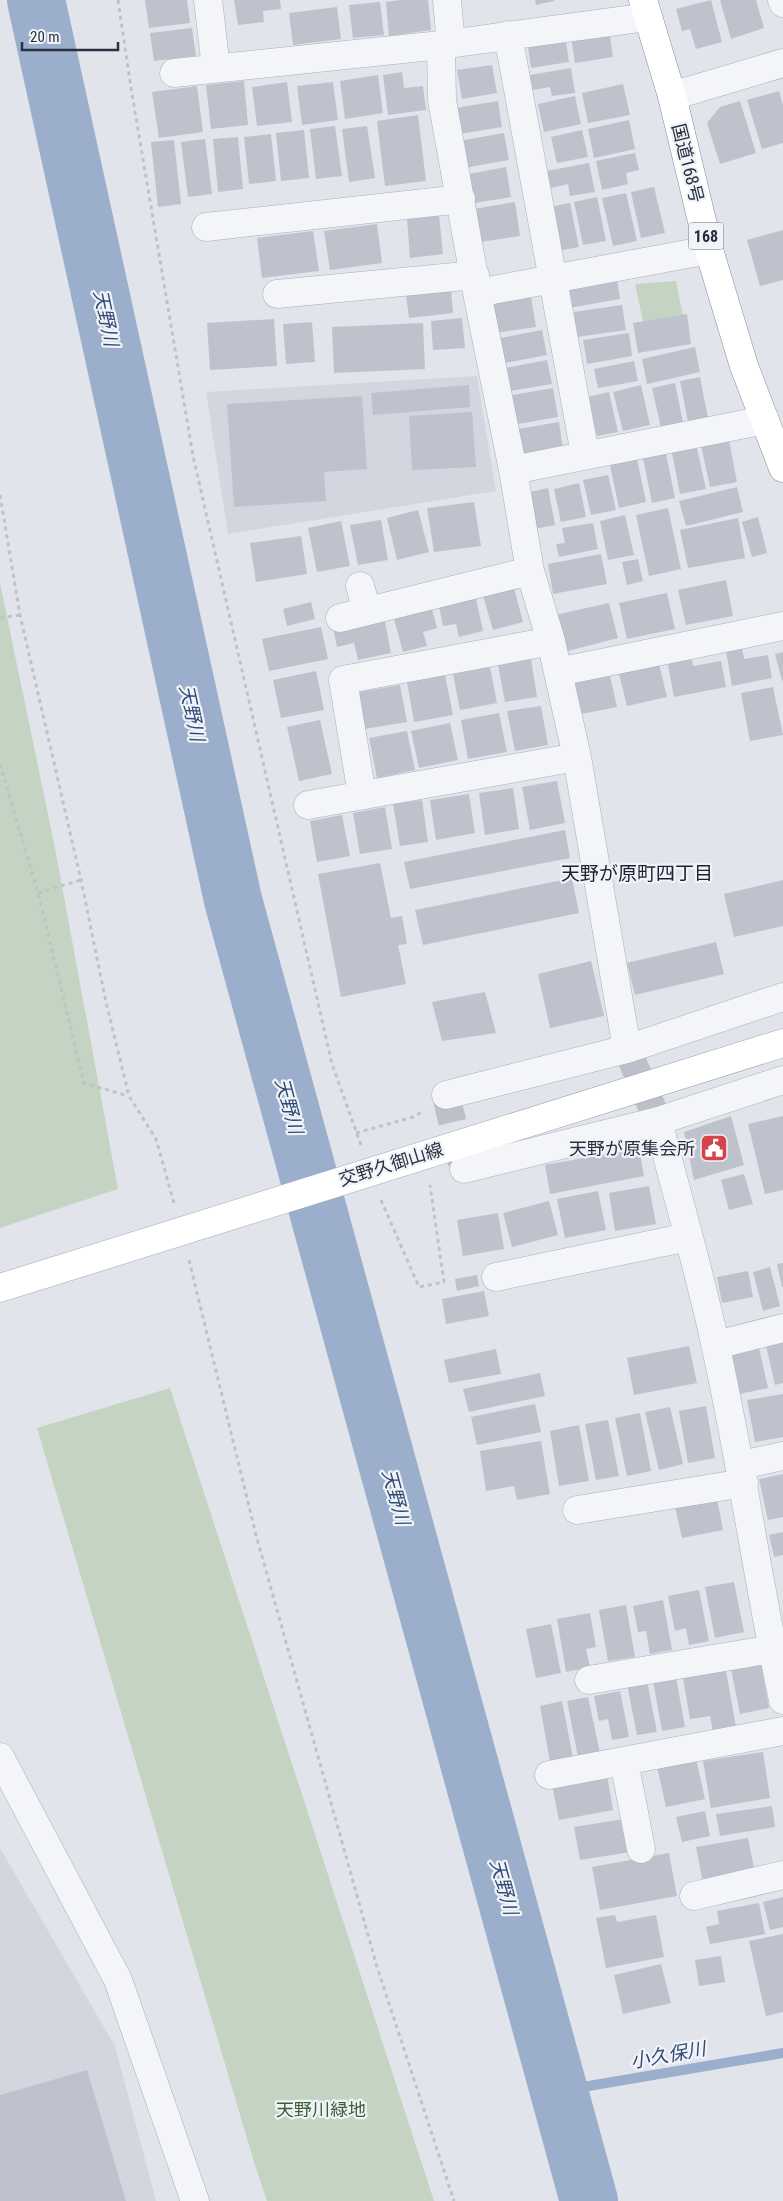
<svg xmlns="http://www.w3.org/2000/svg" width="783" height="2201" font-family="'Roboto Condensed','Noto Sans JP',sans-serif">
  <style>
    .built { fill: #d3d6df }
    .green { fill: #c5d4c2 }
    .lines { fill: none; stroke-linecap: round; stroke-linejoin: round }
    .stream { stroke: #9baecb; stroke-width: 10 }
    .river { stroke: #9baecb; stroke-width: 58 }
    .building { fill: #bec2cd }
    .minor-tunnel { stroke: #bcc0c8; stroke-width: 28; stroke-dasharray: 28 14; stroke-linecap: butt }
    .minor-casing { stroke: #aaaeb8; stroke-width: 29 }
    .major-casing { stroke: #a0a7b6; stroke-width: 29 }
    .highway-casing { stroke: #888fa1; stroke-width: 29 }
    .path { stroke: #bfc2c9; stroke-width: 3; stroke-dasharray: 4 4; stroke-linecap: butt }
    .minor { stroke: #f4f5f8; stroke-width: 28 }
    .major { stroke: #fff; stroke-width: 28 }
    .highway { stroke: #fff; stroke-width: 28 }
    .labels { text-anchor: middle; dominant-baseline: central; stroke-width: 4.5; stroke-linejoin: round; paint-order: stroke }
    .shield { fill: #f0f3f7; stroke: #656a78; stroke-width: 1 }
    .shield-label { font-size: 16px; font-weight: bold; fill: #293042 }
    .street-label { font-size: 18px; fill: #293042; stroke: #f0f3f7 }
    .poi-label { font-size: 18px; fill: #293042; stroke: #f0f3f7; text-anchor: end }
    .park-label { font-size: 18px; fill: #3a5e35; stroke: #f0f3f7 }
    .water-label { font-size: 19px; font-style: italic; fill: #314b77; stroke: #f0f3f7 }
    .neighbourhood-label { font-size: 19px; fill: #1b2133; stroke: #f0f3f7 }
  </style>
  <rect width="100%" height="100%" fill="#e1e4ea"/>
  <path class="built" d="M477,376L496,491L228,534L206,392Z
    M0,1848L115,2046L156,2201H0Z"/>
  <path class="green" d="M676,281L684,321L644,326L635,284Z
    M0,583L55,848L118,1189L0,1228Z
    M170,1388L434,2201H267L254,2162L37,1428Z"/>
  <g class="lines">
    <path class="stream" d="M559,2091L783,2053"/>
    <path class="river" d="M36,0L233,900L589,2201"/>
  </g>
  <path class="building" d="M145,0H187L190,23L149,28Z
    M234,0H280L281,9L263,11L264,22L238,25Z
    M400,0H428L431,30L389,36L386,2Z
    M535,0H554V1L536,5Z
    M711,0L722,42L696,49L690,29L682,31L676,9Z
    M720,0H756L764,28L731,39Z
    M380,2L384,35L353,38L349,5Z
    M337,7L341,39L293,45L289,13Z
    M192,28L196,56L154,61L150,33Z
    M609,29L613,57L575,63L571,36Z
    M565,35L569,62L531,68L527,41Z
    M492,65L497,93L462,99L457,70Z
    M571,68L575,93L552,96L550,87L533,90L530,75Z
    M402,72L404,88L423,86L426,110L388,115L383,75Z
    M378,75L383,113L345,119L340,81Z
    M244,81L248,125L211,129L206,85Z
    M287,82L292,122L257,126L252,87Z
    M333,82L338,120L302,125L297,86Z
    M623,84L630,115L588,123L582,93Z
    M197,86L203,132L159,138L152,92Z
    M779,91L783,105V143L762,149L747,100Z
    M575,96L581,124L544,132L538,104Z
    M498,101L502,127L459,134L455,108Z
    M740,101L756,153L720,164L707,123L720,107Z
    M418,115L426,181L385,186L377,121Z
    M629,120L635,149L594,158L588,129Z
    M335,126L342,176L316,179L310,129Z
    M367,126L375,178L349,182L342,129Z
    M304,130L309,178L281,181L276,133Z
    M582,130L588,157L557,163L551,137Z
    M504,133L509,160L464,168L459,141Z
    M271,134L276,181L249,184L244,137Z
    M238,137L243,189L218,192L213,139Z
    M205,139L212,194L188,197L181,142Z
    M174,140L181,204L158,207L151,142Z
    M635,153L639,170L626,173L628,184L602,190L596,161Z
    M589,163L595,192L570,196L568,184L551,188L547,171Z
    M506,167L511,197L474,203L469,174Z
    M654,187L665,233L641,238L631,192Z
    M626,193L637,241L613,246L602,198Z
    M597,197L606,241L583,245L574,202Z
    M515,202L520,236L480,242L474,209Z
    M570,203L579,247L558,251L549,207Z
    M439,215L443,254L410,258L407,218Z
    M377,224L382,263L330,270L324,231Z
    M783,230V280L760,286L747,240Z
    M313,231L319,271L262,278L257,238Z
    M617,279L620,299L569,308L566,288Z
    M451,290L453,313L409,318L406,295Z
    M531,297L536,327L495,333L490,304Z
    M622,305L626,330L577,337L574,312Z
    M687,314L691,344L638,353L633,323Z
    M462,318L465,348L433,350L431,321Z
    M274,319L277,366L210,370L207,323Z
    M312,322L315,362L286,364L283,324Z
    M423,323L425,369L334,373L332,327Z
    M542,330L547,355L500,364L495,339Z
    M629,333L632,356L587,364L583,340Z
    M695,347L700,372L647,384L642,359Z
    M547,360L552,384L504,392L500,369Z
    M634,361L638,381L598,388L594,369Z
    M700,377L708,418L688,422L680,381Z
    M675,383L683,422L661,427L652,388Z
    M469,385L470,407L373,415L371,393Z
    M641,385L650,425L623,431L613,392Z
    M553,388L558,417L512,425L507,396Z
    M609,392L618,432L597,436L588,397Z
    M362,396L367,469L324,472L326,501L234,507L227,404Z
    M472,412L476,467L412,470L409,416Z
    M559,422L563,449L517,456L512,430Z
    M729,440L737,482L710,487L701,445Z
    M697,448L706,489L680,494L672,453Z
    M666,454L675,498L652,503L643,458Z
    M637,459L646,502L619,508L610,465Z
    M608,475L616,510L591,515L583,480Z
    M579,483L586,517L561,522L554,489Z
    M737,487L743,512L686,526L679,501Z
    M548,488L555,525L534,529L526,493Z
    M474,502L481,546L434,552L427,508Z
    M668,508L681,569L649,576L636,515Z
    M418,510L429,552L397,560L387,518Z
    M625,515L634,555L608,560L600,521Z
    M758,517L767,553L752,557L742,522Z
    M738,518L745,558L688,568L680,530Z
    M381,520L388,560L358,565L350,525Z
    M341,521L350,566L317,572L308,528Z
    M593,523L598,549L559,557L556,544L565,543L562,528Z
    M301,536L307,574L256,582L250,543Z
    M601,554L607,584L553,594L548,564Z
    M638,559L643,581L627,585L622,562Z
    M726,580L733,616L686,625L678,590Z
    M513,584L523,622L493,630L482,592Z
    M667,593L675,629L627,639L619,603Z
    M475,594L483,631L459,637L456,624L443,626L438,602Z
    M311,602L315,619L287,626L283,609Z
    M609,603L618,638L564,652L555,615Z
    M431,605L437,628L423,632L427,646L403,652L393,615Z
    M384,616L391,653L358,660L354,643L337,647L333,627Z
    M321,627L328,659L269,671L262,639Z
    M742,648L744,659L768,655L772,678L732,686L726,651Z
    M783,652V680L782,681L775,654Z
    M691,656L693,666L721,661L726,687L674,697L667,660Z
    M531,659L537,697L505,702L498,665Z
    M659,664L667,697L627,706L619,674Z
    M490,667L497,703L460,710L453,674Z
    M316,671L324,710L281,718L273,680Z
    M445,675L453,715L414,722L407,682Z
    M610,676L617,707L581,714L574,683Z
    M400,685L407,722L365,729L359,692Z
    M773,687L783,735L750,741L741,693Z
    M541,706L548,745L515,751L507,711Z
    M499,713L507,752L468,759L461,720Z
    M320,720L332,774L299,781L287,727Z
    M450,723L458,760L419,768L411,731Z
    M407,731L415,770L377,778L369,738Z
    M557,781L565,823L530,830L522,787Z
    M513,788L519,829L485,835L479,793Z
    M469,794L475,833L436,840L430,800Z
    M422,800L428,842L400,846L393,804Z
    M385,807L392,849L360,854L353,813Z
    M342,815L350,856L317,862L310,821Z
    M565,830L570,858L410,889L404,862Z
    M380,863L391,918L402,916L407,944L398,945L406,984L341,997L318,874Z
    M572,878L579,913L423,945L415,910Z
    M783,880V926L734,937L724,894Z
    M716,942L724,974L635,995L627,963Z
    M591,961L604,1016L550,1028L538,974Z
    M485,992L496,1033L442,1041L432,1002Z
    M731,1116L744,1165L694,1180L684,1132Z
    M783,1116V1190L765,1194L748,1124Z
    M639,1148L644,1176L550,1194L545,1165Z
    M744,1174L753,1204L729,1210L721,1180Z
    M649,1186L656,1224L615,1231L609,1193Z
    M598,1191L606,1230L565,1238L557,1199Z
    M549,1201L558,1235L512,1247L503,1213Z
    M498,1213L504,1249L463,1256L457,1220Z
    M783,1263V1287H782L777,1264Z
    M770,1267L780,1306L763,1311L753,1272Z
    M748,1271L753,1297L722,1303L717,1277Z
    M477,1275L479,1286L457,1291L455,1279Z
    M484,1291L489,1316L446,1324L442,1299Z
    M783,1337V1383L775,1385L765,1341Z
    M689,1346L697,1383L634,1395L627,1358Z
    M759,1348L768,1388L740,1394L731,1354Z
    M496,1349L501,1374L449,1383L444,1360Z
    M540,1373L545,1396L469,1412L463,1389Z
    M783,1394V1437L755,1442L747,1400Z
    M535,1404L541,1432L477,1445L471,1417Z
    M706,1406L715,1458L688,1463L679,1411Z
    M670,1407L683,1464L659,1470L645,1412Z
    M640,1413L651,1471L627,1476L615,1418Z
    M608,1420L619,1476L596,1480L585,1424Z
    M579,1425L589,1481L559,1486L550,1431Z
    M541,1441L550,1494L517,1500L514,1486L486,1491L480,1451Z
    M783,1474V1517L768,1520L759,1479Z
    M717,1499L723,1530L682,1538L675,1507Z
    M783,1532V1555L774,1557L769,1535Z
    M734,1582L744,1632L715,1638L705,1587Z
    M699,1590L709,1641L689,1645L686,1628L675,1631L668,1596Z
    M663,1600L672,1650L650,1654L646,1631L638,1632L633,1606Z
    M626,1605L635,1657L608,1661L599,1610Z
    M590,1613L596,1647L586,1649L590,1667L566,1672L557,1619Z
    M551,1624L561,1673L536,1678L526,1629Z
    M761,1663L769,1708L740,1714L731,1669Z
    M726,1671L736,1727L713,1731L710,1716L690,1719L683,1678Z
    M676,1677L685,1727L662,1731L653,1681Z
    M647,1681L657,1732L637,1735L627,1684Z
    M620,1691L629,1737L612,1740L608,1719L599,1721L594,1696Z
    M588,1697L600,1753L578,1757L567,1701Z
    M562,1701L573,1758L550,1762L540,1706Z
    M763,1752L770,1798L711,1808L703,1761Z
    M696,1759L705,1799L666,1807L657,1767Z
    M607,1775L613,1810L559,1820L552,1785Z
    M772,1806L775,1827L720,1836L716,1814Z
    M705,1811L710,1836L682,1842L676,1817Z
    M624,1819L630,1852L580,1860L574,1827Z
    M748,1838L755,1873L703,1883L696,1847Z
    M669,1853L677,1896L600,1910L592,1867Z
    M783,1897V1927L770,1930L763,1902Z
    M759,1903L765,1934L710,1944L706,1927L719,1924L717,1911Z
    M615,1915L617,1922L656,1915L664,1957L606,1968L596,1918Z
    M783,1934V2012L766,2016L749,1941Z
    M721,1956L725,1982L699,1986L695,1960Z
    M661,1964L671,2003L623,2014L614,1975Z
    M87,2070L126,2201H0V2095Z"/>
  <g class="lines">
    <path class="minor-tunnel" d="M627,1049L658,1121
      M446,1095L463,1167"/>
    <g class="minor-casing">
      <path id="minor" d="M208,0L216,68
        M447,0L451,44
        M782,0L783,3
        M508,35L585,454
        M441,45L442,100L477,293L513,470L530,571L551,641L577,757L627,1049
        M174,73L441,45L648,17
        M672,96L783,63
        M206,227L461,199
        M477,293L709,250
        M277,294L475,275
        M513,470L765,420
        M360,586L367,611
        M340,618L530,571
        M558,672L783,626
        M362,795L343,680L551,641
        M308,805L577,757
        M446,1095L627,1049L783,997
        M658,1121C677,1196 700,1272 716,1348C742,1465 758,1583 783,1700
        M464,1169L658,1121L783,1080
        M496,1277L688,1237
        M716,1345L783,1328
        M741,1465L783,1456
        M577,1510L744,1483
        M589,1680L772,1649
        M0,1757L118,1980L195,2201
        M624,1761L641,1849
        M549,1775L783,1731
        M694,1896L783,1875"/>
    </g>
    <g class="major-casing">
      <path id="major" d="M0,1288L783,1043"/>
    </g>
    <g class="highway-casing">
      <path id="highway" d="M643,0L672,96L709,250L744,366L783,468"/>
    </g>
    <path class="path" d="M118,0L131,88L193,456L332,1064L361,1145
      M0,495L20,615L81,880L106,1002L129,1096L156,1139L174,1203
      M0,618L20,615
      M0,764L38,893L84,1083L128,1096
      M38,893L81,880
      M356,1133L413,1117L422,1112
      M381,1200L419,1287L444,1282L430,1185
      M189,1260L256,1535L377,1967L454,2201"/>
    <use href="#minor" class="minor"/>
    <use href="#major" class="major"/>
    <use href="#highway" class="highway"/>
  </g>
  <defs>
    <g id="civic-square" transform="scale(1.4375)"><rect x="-9" y="-9" width="18" height="18" rx="4" fill="#d2434c" stroke="#f0f3f7"/><path d="M-.6-6.5H3V-4.5H.6V-3L4-1V1h2V6H-6V1h2V-1L-.6-3ZM-1.2 2.5V6h2.4V2.5Z" fill="#fff"/></g>
  </defs>
  <g fill-rule="evenodd">
    <use href="#civic-square" x="714" y="1148"/>
  </g>
  <g class="labels">
    <rect class="shield" x="688.5" y="222.5" width="35" height="27" rx="4"/>
    <g class="shield-label">
      <text x="706" y="236">168</text>
    </g>
    <g class="street-label">
      <text transform="translate(688 163) rotate(76)">国道168号</text>
      <text transform="translate(391 1164) rotate(-17)">交野久御山線</text>
    </g>
    <g class="poi-label">
      <text x="695" y="1148">天野が原集会所</text>
    </g>
    <g class="park-label">
      <text x="321" y="2109">天野川緑地</text>
    </g>
    <g class="water-label">
      <text transform="translate(106 318) rotate(78)">天野川</text>
      <text transform="translate(192 713) rotate(78)">天野川</text>
      <text transform="translate(289 1106) rotate(75)">天野川</text>
      <text transform="translate(396 1497) rotate(75)">天野川</text>
      <text transform="translate(504 1887) rotate(75)">天野川</text>
      <text transform="translate(668 2055) rotate(-10)">小久保川</text>
    </g>
    <g class="neighbourhood-label">
      <text x="637" y="873">天野が原町四丁目</text>
    </g>
  </g>
  <path d="M22 42v8h96v-8" fill="none" stroke="#293042" stroke-width="2.5"/>
  <text x="30" y="42" font-size="15" fill="#293042" stroke="#f0f3f7" stroke-width="4" paint-order="stroke">20 m</text>
</svg>
